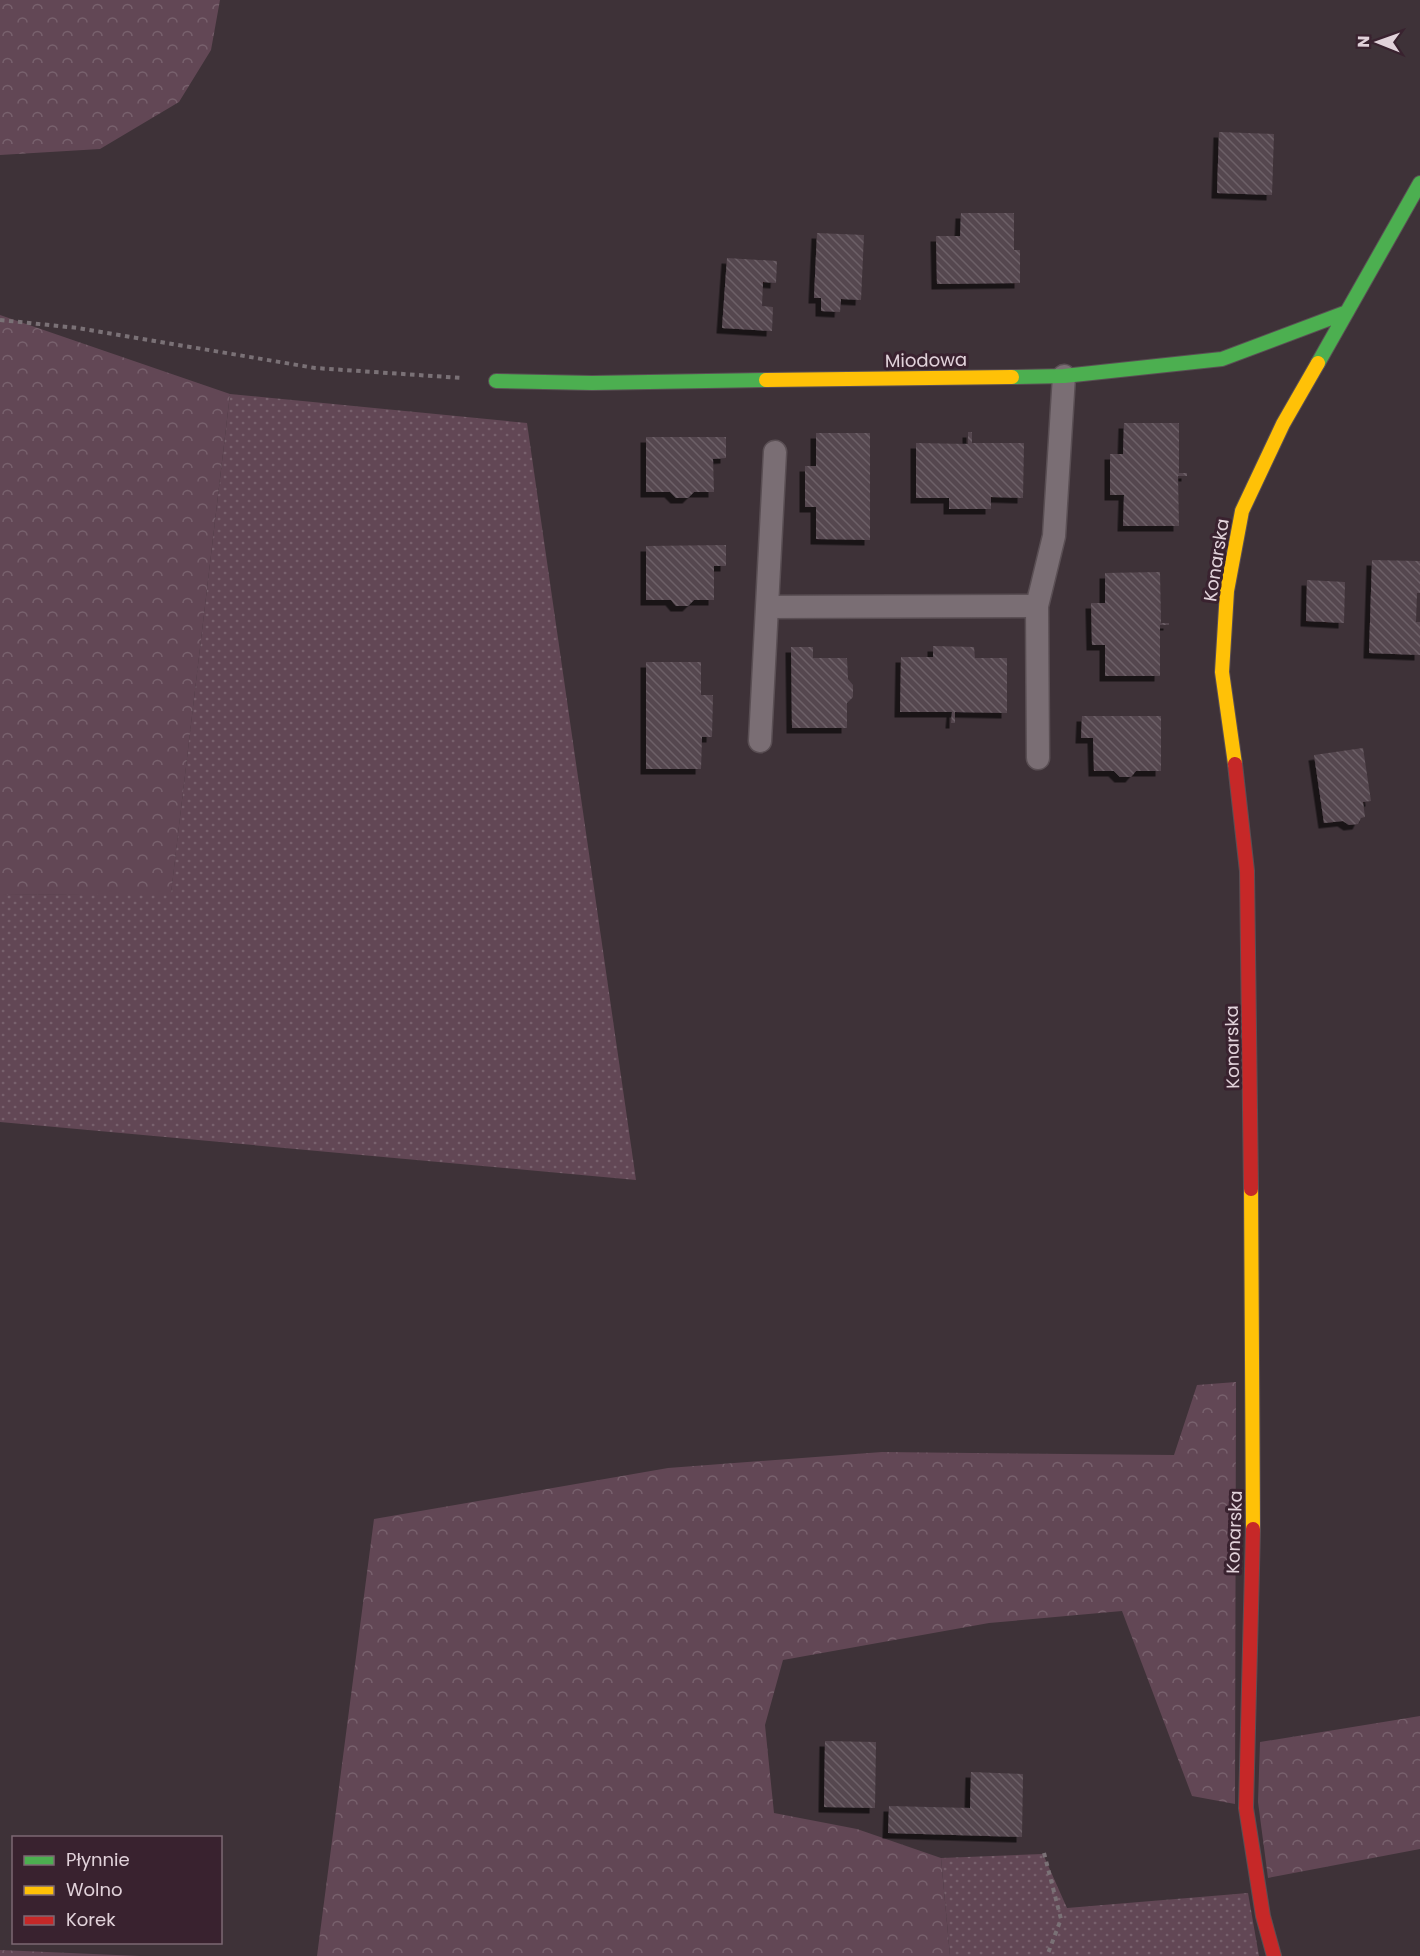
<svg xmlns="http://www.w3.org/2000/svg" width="1420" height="1956" font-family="Poppins,sans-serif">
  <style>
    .grass { fill: url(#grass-dots) }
    .forest { fill: url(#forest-crowns) }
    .building { fill: url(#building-back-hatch); filter: url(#shadow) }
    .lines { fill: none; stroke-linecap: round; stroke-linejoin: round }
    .lane-casing { stroke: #5a4f54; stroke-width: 25 }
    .fast-casing { stroke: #5a4f54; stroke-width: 16 }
    .slow-casing { stroke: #5a4f54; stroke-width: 16 }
    .jam-casing { stroke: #5a4f54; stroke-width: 16 }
    .path { stroke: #7a7176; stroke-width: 4; stroke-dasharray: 4.5 4.5; stroke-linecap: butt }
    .lane { stroke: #7a6e74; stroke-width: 22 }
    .fast { stroke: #4caf50; stroke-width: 14 }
    .slow { stroke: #ffc107; stroke-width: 14 }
    .jam { stroke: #c62828; stroke-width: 14 }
    .labels { text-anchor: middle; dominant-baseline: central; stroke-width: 6; stroke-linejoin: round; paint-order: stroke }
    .street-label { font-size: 18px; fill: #e1d2da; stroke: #39222f }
  </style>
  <defs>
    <pattern id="grass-dots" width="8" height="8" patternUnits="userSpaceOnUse" patternTransform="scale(1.5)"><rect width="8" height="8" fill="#624755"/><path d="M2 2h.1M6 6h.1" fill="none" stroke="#78616d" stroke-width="1.8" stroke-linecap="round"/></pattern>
    <pattern id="forest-crowns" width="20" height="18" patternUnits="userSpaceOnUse" patternTransform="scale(1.5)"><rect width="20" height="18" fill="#624755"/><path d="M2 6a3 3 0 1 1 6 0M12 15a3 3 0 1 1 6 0" fill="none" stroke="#78616d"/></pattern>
    <pattern id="building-back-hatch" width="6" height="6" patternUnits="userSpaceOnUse" patternTransform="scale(1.5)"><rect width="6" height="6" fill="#55474f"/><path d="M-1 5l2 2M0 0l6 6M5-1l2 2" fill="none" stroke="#6d6168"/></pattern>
    <filter id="shadow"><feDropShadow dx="-5.5" dy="5.5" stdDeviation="0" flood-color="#0009"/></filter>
  </defs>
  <rect width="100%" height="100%" fill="#3e3238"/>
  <path class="grass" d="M230,394L527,423L636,1180L0,1122V895L171,893Z
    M1043,1854L1067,1908L1248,1893L1259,1956H950L941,1858Z"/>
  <path class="forest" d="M0,0H220L211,50L179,102L100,149L0,155Z
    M0,315L230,394L171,894L0,895Z
    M1236,1382L1235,1804L1192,1796L1122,1611L989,1623L783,1660L765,1725L774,1813L857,1829L941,1858L950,1956H317L374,1519L668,1468L882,1452L1174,1455L1197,1385Z
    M1420,1716V1849L1268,1878L1258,1802L1260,1742Z
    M0,1950L140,1956H0Z"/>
  <path class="building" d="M1219,132L1274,134L1272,195L1217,193Z
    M961,213H1014V250H1020V283L937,284L936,236H960Z
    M817,233L864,235L861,300L841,299L840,312L821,311V298H814Z
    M727,258L777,261L776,283L763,282L762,306L773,307L772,331L722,328Z
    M1124,423H1179V473H1187V476H1178L1179,526H1123L1124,495H1110V454H1123Z
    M968,432H972V443H1024L1023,498L991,497V509H949V498H916V443L968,444Z
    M816,433H870V540L816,539V507H805V466H816Z
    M646,437H726V458L713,459L714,492H694L688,498H676L670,492H646Z
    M726,545V566H714V600H694L688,606H676L671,600H646V546Z
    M1372,560L1420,561V593H1417L1416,622H1420V655L1369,653Z
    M1160,572L1161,623H1169V625H1160V676H1105V645H1092L1091,603H1105V573Z
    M1307,580L1345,582L1344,623L1306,621Z
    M933,646L974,647L975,658H1007V713L955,712V723H951L952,712H900L901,657H933Z
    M791,647H813V658H847L848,679L853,685V697L847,703V728H792Z
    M646,662H701V695H713L712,737H702L701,769H646Z
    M1082,716H1161V771H1136L1131,777H1120L1114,771H1094L1093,738H1081Z
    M1363,748L1371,801L1363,802L1365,817L1361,818L1358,824L1349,825L1343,821L1324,823L1314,755Z
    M825,1741L876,1742L875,1808L824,1807Z
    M971,1772L1023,1774L1022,1837L888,1833L889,1806L970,1808Z"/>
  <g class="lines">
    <g class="lane-casing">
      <path id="lane" d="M1037,606L1038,758
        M767,607L1037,606L1054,536L1064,376
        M760,741L775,452"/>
    </g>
    <g class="fast-casing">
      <path id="fast" d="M1318,363L1420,183
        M1012,377L1064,376L1222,359L1347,312
        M496,381L592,383L766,380"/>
    </g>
    <g class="slow-casing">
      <path id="slow" d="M766,380L1012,377
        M1235,764L1222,672L1227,591L1242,511L1283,424L1318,363
        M1251,1189L1253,1529"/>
    </g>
    <g class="jam-casing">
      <path id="jam" d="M1235,764L1247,871L1251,1189
        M1253,1529L1246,1808L1263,1916L1274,1956"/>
    </g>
    <path class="path" d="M0,320L78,328L315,368L462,378
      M1044,1853L1061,1919L1047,1956"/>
    <use href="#lane" class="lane"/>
    <use href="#fast" class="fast"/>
    <use href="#slow" class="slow"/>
    <use href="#jam" class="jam"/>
  </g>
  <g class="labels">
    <g class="street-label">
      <text transform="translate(926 360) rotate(-1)">Miodowa</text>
      <text transform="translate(1216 560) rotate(-81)">Konarska</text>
      <text transform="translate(1232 1047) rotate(-91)">Konarska</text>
      <text transform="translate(1234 1532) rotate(-88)">Konarska</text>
    </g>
  </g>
  <rect x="12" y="1836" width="210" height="108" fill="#39222f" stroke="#7c6873" stroke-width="1.5"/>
  <rect x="24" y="1856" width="30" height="9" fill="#4caf50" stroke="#7c6873" stroke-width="1.5"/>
  <text x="66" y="1866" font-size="18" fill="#e1d2da">Płynnie</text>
  <rect x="24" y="1886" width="30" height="9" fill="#ffc107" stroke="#7c6873" stroke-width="1.5"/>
  <text x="66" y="1896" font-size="18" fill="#e1d2da">Wolno</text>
  <rect x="24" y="1916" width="30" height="9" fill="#c62828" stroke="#7c6873" stroke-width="1.5"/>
  <text x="66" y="1926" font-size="18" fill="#e1d2da">Korek</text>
  <g transform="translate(1378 42) rotate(271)" stroke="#39222f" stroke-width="4.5" paint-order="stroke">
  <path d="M0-4.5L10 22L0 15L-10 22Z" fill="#e1d2da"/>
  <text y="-9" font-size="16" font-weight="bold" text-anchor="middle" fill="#e1d2da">N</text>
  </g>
</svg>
